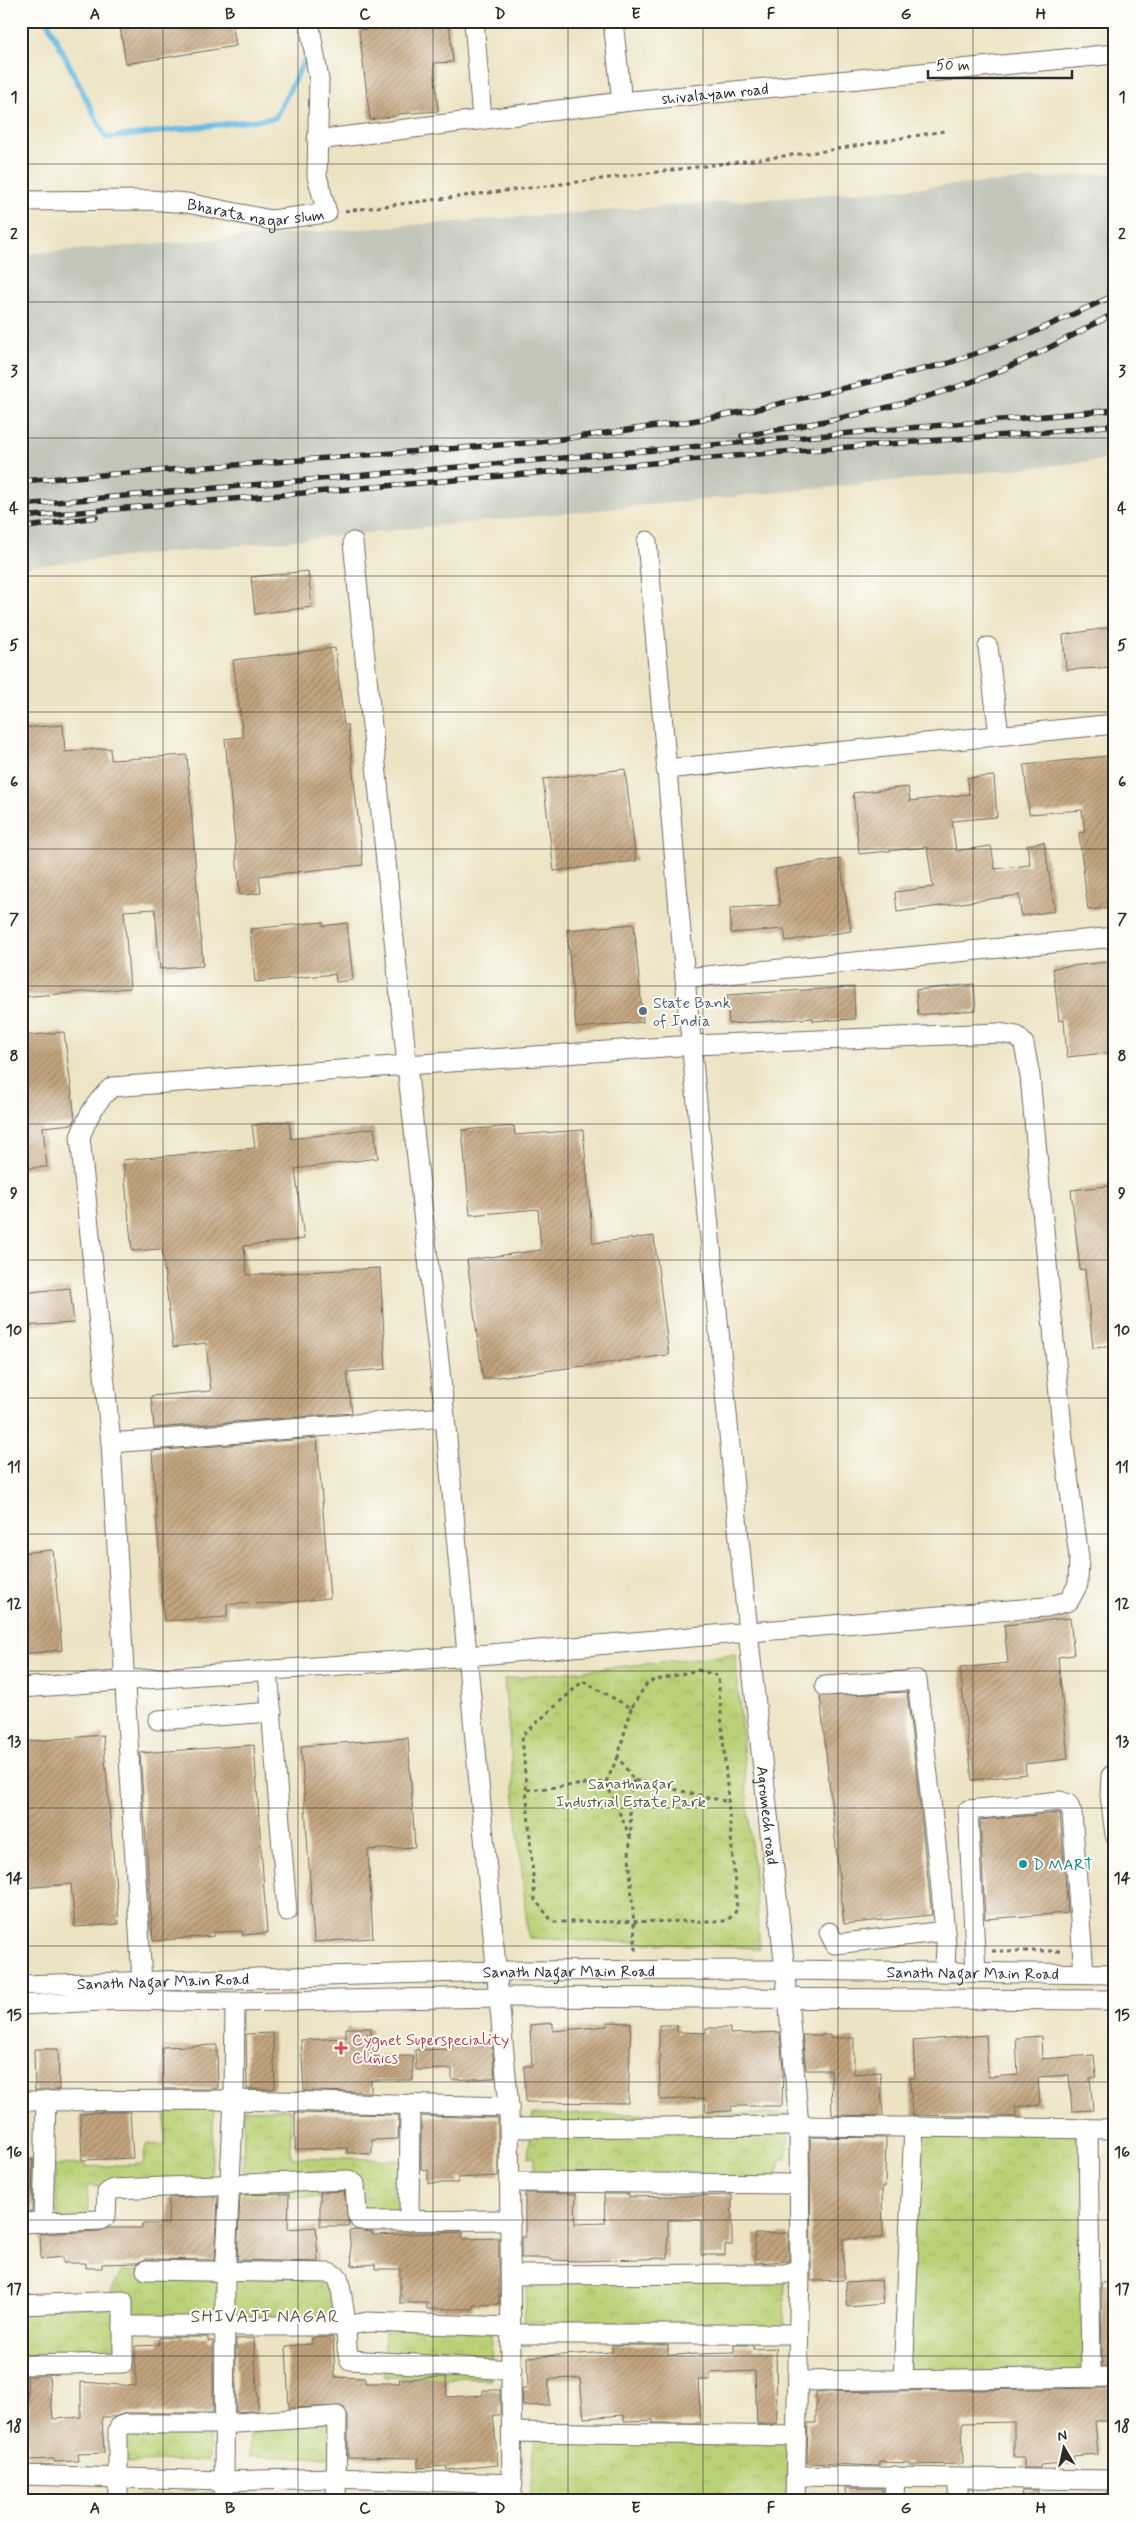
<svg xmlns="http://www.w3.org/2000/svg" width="1136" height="2521" viewBox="0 0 1136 2521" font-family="Mynerve,sans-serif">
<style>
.built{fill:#dcdebc}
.railway{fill:#c2c6b9}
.park{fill:url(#park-crowns);stroke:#727e50}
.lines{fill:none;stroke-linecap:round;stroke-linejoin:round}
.stream{stroke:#67bbe3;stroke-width:5.5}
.building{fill:url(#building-hatch)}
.minor-casing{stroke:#6f6b60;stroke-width:21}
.path{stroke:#6f6b60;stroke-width:3;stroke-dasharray:4 4;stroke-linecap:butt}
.minor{stroke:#fff;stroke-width:19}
.rail-casing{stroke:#2b2b2b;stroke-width:5.5}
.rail{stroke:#fdfcf7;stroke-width:4;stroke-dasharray:11;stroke-linecap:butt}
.grid{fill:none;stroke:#2b2b2b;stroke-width:1;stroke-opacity:0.55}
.service-dot{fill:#5c6f8a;stroke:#fdfcf7;stroke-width:2}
.culture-dot{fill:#0f9aa8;stroke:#fdfcf7;stroke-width:2}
.health-dot{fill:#e0444e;stroke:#fdfcf7;stroke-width:2}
.labels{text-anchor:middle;stroke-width:4;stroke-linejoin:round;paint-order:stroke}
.street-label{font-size:16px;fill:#2b2b2b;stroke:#fdfcf7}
.service-label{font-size:16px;fill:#4e5e75;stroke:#fdfcf7;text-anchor:start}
.park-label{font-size:16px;fill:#565d42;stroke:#fdfcf7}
.culture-label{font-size:16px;fill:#0d838f;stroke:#fdfcf7;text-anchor:start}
.health-label{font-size:16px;fill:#be3a42;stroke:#fdfcf7;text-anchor:start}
.neighbourhood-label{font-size:18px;letter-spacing:1px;fill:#605548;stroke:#fdfcf7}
.neatline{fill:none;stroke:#2b2b2b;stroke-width:2}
.grid-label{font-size:16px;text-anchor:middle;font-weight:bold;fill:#2b2b2b}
</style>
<defs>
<pattern id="park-crowns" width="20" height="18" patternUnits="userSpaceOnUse" patternTransform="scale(1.25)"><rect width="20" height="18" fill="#b9d176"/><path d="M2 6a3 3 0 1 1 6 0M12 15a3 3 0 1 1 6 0" fill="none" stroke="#9fb466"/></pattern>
<pattern id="building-hatch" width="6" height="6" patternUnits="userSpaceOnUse" patternTransform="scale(1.25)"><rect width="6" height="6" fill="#c2a47e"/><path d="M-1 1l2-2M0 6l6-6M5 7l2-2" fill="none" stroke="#9e8667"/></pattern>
</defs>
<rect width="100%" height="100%" fill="#fdfcf7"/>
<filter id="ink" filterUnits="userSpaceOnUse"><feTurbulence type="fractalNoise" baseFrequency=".02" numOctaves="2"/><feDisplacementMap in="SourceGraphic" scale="10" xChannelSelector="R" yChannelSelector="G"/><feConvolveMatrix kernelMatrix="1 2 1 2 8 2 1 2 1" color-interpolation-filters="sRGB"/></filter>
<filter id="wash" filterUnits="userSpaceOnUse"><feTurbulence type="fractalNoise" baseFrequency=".0096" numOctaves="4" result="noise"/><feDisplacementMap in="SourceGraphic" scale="20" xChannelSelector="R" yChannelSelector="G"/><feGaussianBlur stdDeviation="1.12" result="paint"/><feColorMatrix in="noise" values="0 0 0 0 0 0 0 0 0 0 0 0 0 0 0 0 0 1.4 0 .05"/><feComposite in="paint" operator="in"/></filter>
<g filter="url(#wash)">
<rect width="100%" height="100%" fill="#ece3c3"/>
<path class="built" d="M811,2488L839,2491V2500H811Z"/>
<path class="railway" d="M1115,173V459L21,567V254Z"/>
<g class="park">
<path d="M735,1654L760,1948L528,1938L504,1679Z"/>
<path d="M166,2105H214L211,2184L87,2186L89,2219L58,2227L54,2165L86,2164L85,2167L143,2164L146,2144L165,2145Z"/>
<path d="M290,2109L291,2158C330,2157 367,2158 406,2161L407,2218L362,2216L358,2197L243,2198L244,2110Z"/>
<path d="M533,2114H789L787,2159H780L777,2181H535L534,2157H528Z"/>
<path d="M919,2132L1082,2134L1087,2371L907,2374Z"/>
<path d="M122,2271L221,2274L222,2322L126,2323L108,2297Z"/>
<path d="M229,2277L330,2278L341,2323H228Z"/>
<path d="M528,2279H785L784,2337L543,2336V2322H524Z"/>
<path d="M121,2305L114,2361H21V2309Z"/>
<path d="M385,2328L492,2329L491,2379L385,2377Z"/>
<path d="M337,2420L336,2457H249L250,2424Z"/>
<path d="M209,2425V2461L121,2462L123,2429Z"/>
<path d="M534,2439H790L787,2500H530Z"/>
<path d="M212,2493V2500H125L126,2497Z"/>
</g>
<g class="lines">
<g class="stream">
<path d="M47,21L106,138L275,118L309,52"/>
<path d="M317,37L325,21"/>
</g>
</g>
<g id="blocks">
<g class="building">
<path d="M119,21H232L236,46L126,64Z"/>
<path d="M396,21H449L453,62L434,63L438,111L397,114V116L370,120L359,30L396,25Z"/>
<path d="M308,571L312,607L255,614L251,577Z"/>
<path d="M1112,627L1115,643V667L1066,670L1063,635Z"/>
<path d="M335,648L344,725H348L363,865L259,876L261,893L240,895L225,739L243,737L233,660Z"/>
<path d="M63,725L65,752L110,748L111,760L187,755L203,966L160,969L155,909L124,911L130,988L21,997V728Z"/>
<path d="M1108,756L1115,810V907L1088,910L1079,833L1085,832L1082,810L1029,814L1024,765Z"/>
<path d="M625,769L636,861L554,871L543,779Z"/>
<path d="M994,776L997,817L952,821L956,851L991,846L995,869L1030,865L1027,845L1044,842L1055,911L1021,916L1019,895L897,912L895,892L933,887L927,847L859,854L853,793L908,787L910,801L969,794L967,778Z"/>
<path d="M840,859L851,931L786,941L784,929L731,933L730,908L780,905L775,869Z"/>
<path d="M323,922V926L347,923L353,980L336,982L335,974L255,982L250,929Z"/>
<path d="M634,924L643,1022L576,1028L567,930Z"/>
<path d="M1115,961V1052L1067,1057L1064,1020L1059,1021L1053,968Z"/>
<path d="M974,984L976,1010L918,1015L916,990Z"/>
<path d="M854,987L855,1019L813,1021V1018L729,1024L727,995Z"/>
<path d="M64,1032L75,1119L73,1124L43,1127L47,1167L21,1169V1036Z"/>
<path d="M289,1121L291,1139L374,1128L378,1158L295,1169L304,1239L244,1246L247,1275L380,1268L386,1369L347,1372L352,1413L154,1428L151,1396L211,1391L206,1343L173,1347L162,1249L132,1251L123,1160L255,1148L252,1125Z"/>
<path d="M514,1126L515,1135L583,1130L593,1243L654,1236L669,1355L483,1379L467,1260L541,1250L538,1209L470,1215L462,1130Z"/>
<path d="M1115,1185V1346L1093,1348L1085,1269L1080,1270L1071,1190Z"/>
<path d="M70,1288L74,1323L21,1326V1293Z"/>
<path d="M317,1438L330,1598L283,1603L227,1604V1617L164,1621L152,1451Z"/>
<path d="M53,1550L62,1650L21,1654V1553Z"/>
<path d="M1070,1618L1074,1655L1058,1657L1068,1759L1025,1764L1026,1774L972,1780L960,1668L1008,1663L1004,1625Z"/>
<path d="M907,1692L932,1915L844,1924L820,1696Z"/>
<path d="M103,1735L119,1924L75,1927L71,1884L21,1888V1742Z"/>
<path d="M408,1738L415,1847L368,1850L373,1938L314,1942L301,1746Z"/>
<path d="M254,1745L267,1933L242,1935V1931L214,1932V1936L153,1941L140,1753Z"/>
<path d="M1060,1813L1068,1913L985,1919L980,1820Z"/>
<path d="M607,2022L631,2023L628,2103L526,2102L524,2066H532L530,2025L553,2023V2031L607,2026Z"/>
<path d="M659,2025H677V2032L706,2033V2028H730V2034L780,2032L783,2070L782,2106H731L732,2111L706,2112L705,2098L660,2100Z"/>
<path d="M346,2028H371V2057L413,2056V2080H371V2092L304,2091L301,2040L346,2038Z"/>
<path d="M273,2033L275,2089H247L246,2034Z"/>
<path d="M802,2035H830V2038H854V2074L880,2072L883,2116L832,2115L831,2070H806Z"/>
<path d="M986,2035L988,2077L1018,2075L1016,2038L1041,2036L1042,2059L1094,2055L1096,2077L1090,2078L1093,2110L1072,2111L1069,2075L1038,2077L1040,2105L1015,2107L1016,2117L912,2115L910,2078H915L913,2041Z"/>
<path d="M452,2044L492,2046L495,2078L452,2080V2069L416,2070L415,2050L452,2049Z"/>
<path d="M217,2045L218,2089H163L162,2047Z"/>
<path d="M34,2049H58L59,2090H35Z"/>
<path d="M107,2112H130L133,2158L82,2160L80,2114Z"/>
<path d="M295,2113L399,2115L398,2139L372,2140V2154L347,2153V2148L295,2149Z"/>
<path d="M421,2116L498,2118V2176L458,2178V2183H428V2170L421,2169Z"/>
<path d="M810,2137L886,2138L885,2187H882L883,2238L843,2239L844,2280L811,2281Z"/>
<path d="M21,2159H33L32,2211L21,2212Z"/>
<path d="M344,2191L349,2226H320V2192Z"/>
<path d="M525,2193L576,2194L575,2224L605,2223L604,2194H629V2197L732,2195V2245H725V2255H701V2220H668V2258L580,2261L551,2260L550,2258H521V2237H525Z"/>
<path d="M289,2194L288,2229L316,2227L318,2262L237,2260L240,2195Z"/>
<path d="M218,2196L215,2260L146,2259L137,2263L102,2264V2268H86V2263H63V2257L41,2259L40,2234L100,2231L108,2228H142L143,2224H168L169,2198Z"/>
<path d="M356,2230L372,2232L373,2235L463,2232V2239L499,2238V2304L473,2305V2309H427V2303H400V2269H375V2264L352,2266L349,2231Z"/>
<path d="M788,2233L789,2261L755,2263V2234Z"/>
<path d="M881,2280L883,2304L847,2307L846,2282Z"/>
<path d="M1115,2282V2366H1102L1101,2283Z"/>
<path d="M173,2337H208V2341H213V2413H126L114,2417H102L104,2453L78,2454L79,2461L54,2462V2459L28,2460L25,2418H29L27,2376H49L53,2419L81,2417V2382L136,2386L135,2346L159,2345V2338Z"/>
<path d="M333,2337L335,2377L365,2378V2383H400L399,2379L446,2377L447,2397L483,2395V2390H500V2415H493L498,2465L447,2470L446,2466L418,2468V2458L348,2457V2416L343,2406L289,2408L286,2346L312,2344V2338Z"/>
<path d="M254,2338L258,2410L236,2412V2339Z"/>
<path d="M612,2345H668V2355L734,2353V2345H753V2349L776,2348L777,2424H757L755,2371L710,2373V2380H698L701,2423H653V2420L624,2421V2415L584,2418L580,2378L549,2379V2405L523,2406L522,2389H528L527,2357L612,2352Z"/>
<path d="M1115,2388V2421H1095L1098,2454L1073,2456L1074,2462L1040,2465V2468H1024V2458H1014V2422L962,2423L963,2464L911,2465V2463L880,2462V2466L807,2463L808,2423H816V2392Z"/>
<path d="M845,2488H882L883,2500H846Z"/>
<path d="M1022,2490H1038L1037,2500H1021Z"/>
</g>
</g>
</g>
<g filter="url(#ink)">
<use href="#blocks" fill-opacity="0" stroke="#6f6b60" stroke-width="1"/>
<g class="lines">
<g class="minor-casing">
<g id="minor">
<path d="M474,21L482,119"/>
<path d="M613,21L622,102"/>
<path id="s1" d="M317,140L622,102L1115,54"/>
<path id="s2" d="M21,201L150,200L187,203L271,220L327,213L317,176L319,80L309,21"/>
<path id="s3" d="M647,541L685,978L748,1632L788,1997L799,2126L800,2270L795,2500"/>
<path d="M988,647L999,735"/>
<path d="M666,769L1115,724"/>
<path d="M685,978L1115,937"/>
<path d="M111,1443L445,1417"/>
<path d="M268,1670L287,1911"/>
<path d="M825,1686L917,1680L940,1879L946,1944L945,1972"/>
<path d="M21,1688L467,1656L1046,1607L1069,1601L1078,1584L1079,1557L1063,1439L1030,1076L1024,1044L1017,1036L999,1033L693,1045L407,1065L445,1417L509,2107L512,2500"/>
<path d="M158,1720L272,1712"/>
<path d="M1115,1773L1111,1776L1110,1795L1115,1835"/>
<path d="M829,1932L835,1944L945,1931"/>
<path d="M976,1972L968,1810L1060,1801L1068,1804L1072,1813L1084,1973"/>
<path d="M142,1982L111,1443L80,1137C88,1116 95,1102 112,1087L407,1065L353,542"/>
<path id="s4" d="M21,1985L497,1971L785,1970L1115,1974"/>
<path d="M21,2005L120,2000L235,2002L500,1997L1115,2000"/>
<path d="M21,2101L234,2100L509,2107"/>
<path d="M509,2128L799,2126L1115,2129"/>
<path d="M1088,2129L1091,2377"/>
<path d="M511,2182L798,2184"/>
<path d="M409,2221L410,2105"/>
<path d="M21,2223L100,2220L106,2216L107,2193L113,2189L349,2180L355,2184L357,2214L360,2220L366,2221L511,2220"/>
<path d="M43,2223L46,2100"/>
<path d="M146,2270L329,2273L338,2277C342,2292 344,2309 346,2325C347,2336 345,2349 350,2360L512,2370"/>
<path d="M511,2275L785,2274L800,2270"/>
<path d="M21,2305L123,2301V2363L21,2365"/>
<path d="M123,2326H346L367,2322L511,2327"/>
<path d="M511,2334H799"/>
<path d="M903,2379L914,2126"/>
<path d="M798,2381L1115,2377"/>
<path d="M512,2432L797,2436"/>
<path d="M21,2475L224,2481L334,2478L513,2484"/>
<path d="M796,2476L1115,2480"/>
<path d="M118,2500V2432L120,2426L126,2424H223L337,2416L336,2500"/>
<path d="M224,2500L225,2279L234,2100L235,2002"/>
<path d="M894,2500L895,2476"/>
<path d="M958,2500V2478"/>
<path d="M1114,2500L1115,2499"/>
</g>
</g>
<g class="path">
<path d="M345,211L824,151L944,131"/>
<path d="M698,1670L718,1676L737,1910L727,1921L553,1922L535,1900L522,1736L583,1681L631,1708L648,1682Z"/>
<path d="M631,1708L618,1757L634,1780L729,1802"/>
<path d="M634,1780L628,1798L631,1826L629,1855L636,1954"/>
<path d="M606,1782L618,1757"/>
<path d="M527,1790L606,1782L630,1837"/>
<path d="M992,1951H1063"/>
</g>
<use href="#minor" class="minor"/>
<g class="rail-casing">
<g id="rail">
<path d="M742,436C819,423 897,409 971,382C1021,364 1068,338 1115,313"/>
<path d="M21,481L540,442L686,422L753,410L949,363L1030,334L1115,295"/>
<path d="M21,505L1115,410"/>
<path d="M21,517L783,452L1046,432L1115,425"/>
<path d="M21,528L96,517"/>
</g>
</g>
<use href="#rail" class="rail"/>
</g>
</g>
<path class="grid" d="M163,21V2500M298,21V2500M433,21V2500M568,21V2500M703,21V2500M838,21V2500M973,21V2500M21,164H1115M21,302H1115M21,438H1115M21,576H1115M21,712H1115M21,849H1115M21,986H1115M21,1124H1115M21,1260H1115M21,1398H1115M21,1534H1115M21,1671H1115M21,1808H1115M21,1946H1115M21,2082H1115M21,2220H1115M21,2356H1115"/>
<circle class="service-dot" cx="643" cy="1011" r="5"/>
<circle class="culture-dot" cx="1023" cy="1864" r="5"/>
<path class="health-dot" d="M338.5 2040.5h5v5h5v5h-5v5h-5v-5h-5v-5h5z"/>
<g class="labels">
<g class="street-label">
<text dy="6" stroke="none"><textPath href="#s1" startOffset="401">shivalayam road</textPath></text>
<text dy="6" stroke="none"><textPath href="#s2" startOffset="236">Bharata nagar slum</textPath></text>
<text dy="6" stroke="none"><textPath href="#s3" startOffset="1280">Agromech road</textPath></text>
<text dy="6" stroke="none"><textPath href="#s4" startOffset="548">Sanath Nagar Main Road</textPath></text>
<text dy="6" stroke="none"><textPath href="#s4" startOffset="952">Sanath Nagar Main Road</textPath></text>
<text dy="6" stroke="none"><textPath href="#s4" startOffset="142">Sanath Nagar Main Road</textPath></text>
</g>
<g class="service-label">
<text x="653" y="1008">State Bank<tspan x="653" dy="18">of India</tspan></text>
</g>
<g class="park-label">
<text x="631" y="1789">Sanathnagar<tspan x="631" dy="18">Industrial Estate Park</tspan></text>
</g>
<g class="culture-label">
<text x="1033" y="1870">D MART</text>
</g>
<g class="health-label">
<text x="352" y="2045">Cygnet Superspeciality<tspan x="352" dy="18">Clinics</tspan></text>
</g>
<g class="neighbourhood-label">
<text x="265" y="2322">SHIVAJI NAGAR</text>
</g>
</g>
<rect width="1136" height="2521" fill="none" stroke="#fdfcf7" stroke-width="55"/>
<g transform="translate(1064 2448) rotate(351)" stroke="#fdfcf7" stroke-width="4" paint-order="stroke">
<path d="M0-4L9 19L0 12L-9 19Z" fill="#2b2b2b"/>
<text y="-8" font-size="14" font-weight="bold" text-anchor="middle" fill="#2b2b2b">N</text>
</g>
<path d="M928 70v8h144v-8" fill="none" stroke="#2b2b2b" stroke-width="2.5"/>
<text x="936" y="70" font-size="15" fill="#2b2b2b" stroke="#fdfcf7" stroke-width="4" paint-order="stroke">50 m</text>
<rect x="28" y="28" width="1080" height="2466" class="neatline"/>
<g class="grid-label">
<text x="95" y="19">A</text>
<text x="230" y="19">B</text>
<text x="365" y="19">C</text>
<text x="500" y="19">D</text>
<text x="636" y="19">E</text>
<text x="771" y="19">F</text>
<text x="906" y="19">G</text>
<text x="1041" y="19">H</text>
<text x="14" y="102">1</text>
<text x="1122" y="102">1</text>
<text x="14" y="239">2</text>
<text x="1122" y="239">2</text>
<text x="14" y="376">3</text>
<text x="1122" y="376">3</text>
<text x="14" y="513">4</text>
<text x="1122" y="513">4</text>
<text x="14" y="650">5</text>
<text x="1122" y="650">5</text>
<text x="14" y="787">6</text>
<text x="1122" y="787">6</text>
<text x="14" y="924">7</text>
<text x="1122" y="924">7</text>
<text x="14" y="1061">8</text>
<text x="1122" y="1061">8</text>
<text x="14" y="1198">9</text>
<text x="1122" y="1198">9</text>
<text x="14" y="1335">10</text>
<text x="1122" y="1335">10</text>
<text x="14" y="1472">11</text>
<text x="1122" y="1472">11</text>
<text x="14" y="1609">12</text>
<text x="1122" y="1609">12</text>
<text x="14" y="1746">13</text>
<text x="1122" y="1746">13</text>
<text x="14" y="1883">14</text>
<text x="1122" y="1883">14</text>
<text x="14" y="2020">15</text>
<text x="1122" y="2020">15</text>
<text x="14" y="2157">16</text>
<text x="1122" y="2157">16</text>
<text x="14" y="2294">17</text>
<text x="1122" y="2294">17</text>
<text x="14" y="2431">18</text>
<text x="1122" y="2431">18</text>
<text x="95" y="2513">A</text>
<text x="230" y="2513">B</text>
<text x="365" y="2513">C</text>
<text x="500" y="2513">D</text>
<text x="636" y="2513">E</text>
<text x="771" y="2513">F</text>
<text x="906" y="2513">G</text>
<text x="1041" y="2513">H</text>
</g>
</svg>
